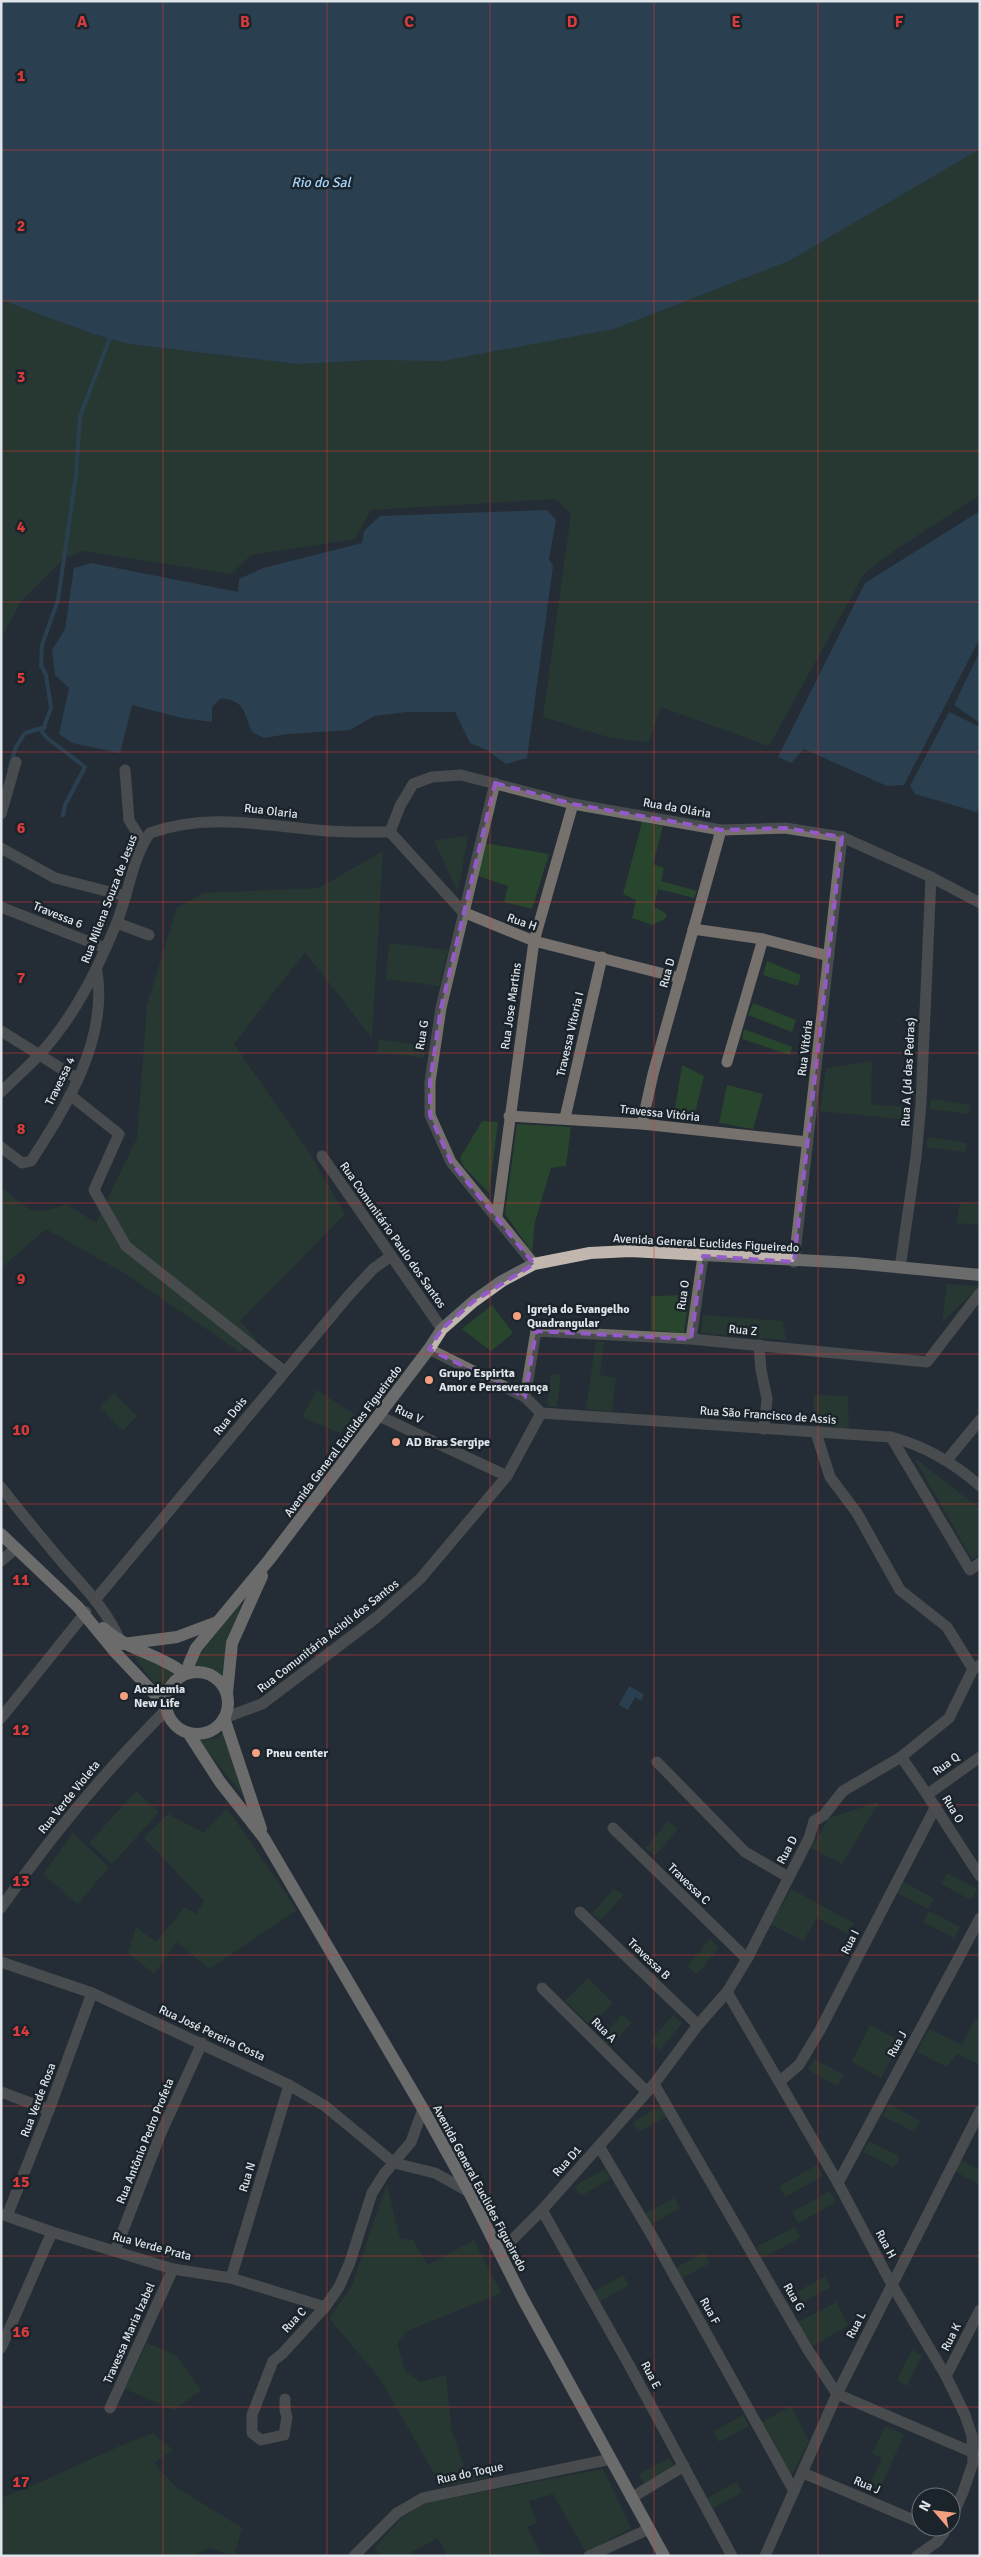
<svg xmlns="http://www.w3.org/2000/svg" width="981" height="2557" viewBox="0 0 981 2557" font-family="Signika,sans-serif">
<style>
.green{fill:#28452d}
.water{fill:#31556f}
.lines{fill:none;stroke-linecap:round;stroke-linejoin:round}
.stream{stroke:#31556f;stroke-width:4}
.minor{stroke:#77716e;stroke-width:11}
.major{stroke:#c2b7af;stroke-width:12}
.marked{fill:none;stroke:#945aca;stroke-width:4;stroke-dasharray:10 6;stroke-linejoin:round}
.grid{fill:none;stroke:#d73b3b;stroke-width:1;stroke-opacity:0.55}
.poi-dot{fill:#f2a080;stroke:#1b232b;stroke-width:2}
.labels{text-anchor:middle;stroke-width:5;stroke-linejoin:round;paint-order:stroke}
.street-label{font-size:12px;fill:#dfe5ea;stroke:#1b232b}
.poi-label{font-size:12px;font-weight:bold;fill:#dfe5ea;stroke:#1b232b;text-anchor:start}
.water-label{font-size:14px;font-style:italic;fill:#a4d5f9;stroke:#1b232b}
.grid-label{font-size:16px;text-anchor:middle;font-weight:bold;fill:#d73b3b;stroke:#1b232b;stroke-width:5;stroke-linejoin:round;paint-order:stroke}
</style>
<rect width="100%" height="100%" fill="#242d35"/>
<g class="green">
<path d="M980,149V495L895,550L864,574L769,746L661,707L649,742L611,738L543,717L571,514L555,499L371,510L355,539L251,555L231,574L84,551L63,559L21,601L1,639V300L93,334L129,344L297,364L372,360L573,335L614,329L789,261Z"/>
<path d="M642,822L663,826L653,864L664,868L661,881L697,891L694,898L658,889L654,907L667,914L666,918L653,925L632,918L636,900L623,894Z"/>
<path d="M468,835L458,892L434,841Z"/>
<path d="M485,843L549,854L532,909L504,902L508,886L478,876Z"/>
<path d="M383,851L372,1038L305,952L234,1044L307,1149L345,1214L240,1321L257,1340L240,1352L126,1274L46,1229L1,1268V1191L4,1189C29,1210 32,1218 66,1204L96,1223L137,1138L147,1005L177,908L203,893L319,888Z"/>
<path d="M389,943L448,950L439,986L386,979Z"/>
<path d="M767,961L801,975L798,986L763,975Z"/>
<path d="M753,1003L796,1020L792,1032L748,1015Z"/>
<path d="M744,1029L792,1047L790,1055L742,1039Z"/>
<path d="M379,1039L425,1047L424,1058L377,1052Z"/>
<path d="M872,1061L871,1104L912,1108L911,1120L820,1111L826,1068Z"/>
<path d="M682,1065L704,1076L693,1121H673Z"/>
<path d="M727,1085L763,1094L753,1129L719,1123Z"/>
<path d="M931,1099L971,1105L968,1114L929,1109Z"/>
<path d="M482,1121L498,1122L489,1193L464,1167L460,1158Z"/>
<path d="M517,1124L571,1127L566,1166L551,1168L535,1222L532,1252L505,1214Z"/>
<path d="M928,1137L967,1143L965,1152L926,1147Z"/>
<path d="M960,1202L980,1205V1225L956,1223Z"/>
<path d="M947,1284L979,1286L942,1323Z"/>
<path d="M689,1295L684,1333L651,1330V1296Z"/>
<path d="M492,1305L513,1333L491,1351L462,1329Z"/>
<path d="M703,1315L783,1321L786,1340L701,1333Z"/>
<path d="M596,1341L604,1342L600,1375L616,1378L612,1412L586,1409Z"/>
<path d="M551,1374L561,1375L557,1407L547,1406Z"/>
<path d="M317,1390L355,1415L340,1433L302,1417Z"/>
<path d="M114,1393L137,1416L123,1431L100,1407Z"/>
<path d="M814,1395L848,1396L849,1429L813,1425Z"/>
<path d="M914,1458L980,1508V1554L972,1559Z"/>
<path d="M244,1593L227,1655L225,1681L209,1670L191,1667L201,1646Z"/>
<path d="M128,1648L181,1662L169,1679L162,1694Z"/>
<path d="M227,1728L250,1804L199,1740L218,1738Z"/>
<path d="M136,1791L159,1812L112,1864L89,1843Z"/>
<path d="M879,1802L842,1864L811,1848L829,1818Z"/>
<path d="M227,1808L297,1910L209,1969L177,1942L154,1974L128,1953L136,1927L156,1942L185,1907L196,1914L204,1901L144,1838L168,1814L204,1833Z"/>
<path d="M668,1821L678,1829L655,1856L646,1848Z"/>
<path d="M73,1833L109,1867L78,1904L43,1874Z"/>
<path d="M947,1873L977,1889L971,1900L941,1884Z"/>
<path d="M903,1882L934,1898L928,1909L897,1893Z"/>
<path d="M613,1889L624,1894L601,1920L592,1914Z"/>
<path d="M791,1889L854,1923L848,1934L817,1918L803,1941L770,1924Z"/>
<path d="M929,1911L960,1927L954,1938L923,1922Z"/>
<path d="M710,1939L719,1948L697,1974L687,1966Z"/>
<path d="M588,1978L613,2003L591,2026L565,2001Z"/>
<path d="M622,2014L631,2023L609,2049L599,2041Z"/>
<path d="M673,2015L682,2023L660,2050L650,2042Z"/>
<path d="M975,2019L980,2022V2065L957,2054L947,2067L917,2052L929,2029L962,2045Z"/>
<path d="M870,2025L901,2041L881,2078L852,2062Z"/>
<path d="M814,2059L844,2075L838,2086L808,2070Z"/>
<path d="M889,2104L920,2121L914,2132L883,2116Z"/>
<path d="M662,2105L668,2116L638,2132L633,2122Z"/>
<path d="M869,2141L900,2157L894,2168L863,2152Z"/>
<path d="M960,2160L980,2170V2185L954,2171Z"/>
<path d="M817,2165L823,2176L785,2197L779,2186Z"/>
<path d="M605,2169L610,2179L581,2196L575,2186Z"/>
<path d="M387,2184L400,2239L413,2240L428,2265L474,2240L501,2293L409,2330L397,2342L405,2371L420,2382L446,2375L451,2428L464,2467L493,2476L442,2487L380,2379L329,2318L351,2288Z"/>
<path d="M830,2191L836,2202L798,2223L792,2212Z"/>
<path d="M674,2198L680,2208L650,2225L644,2214Z"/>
<path d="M795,2227L800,2238L762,2258L756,2247Z"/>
<path d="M704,2252L710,2263L680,2279L674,2269Z"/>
<path d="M623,2275L629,2285L599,2302L593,2292Z"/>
<path d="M825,2277L831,2287L792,2308L787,2297Z"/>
<path d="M837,2302L848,2326L813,2346L798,2322Z"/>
<path d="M147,2343L176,2355L201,2390L174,2410L125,2389Z"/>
<path d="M912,2350L922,2355L907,2386L897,2380Z"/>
<path d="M791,2406L809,2441L790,2478L761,2423Z"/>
<path d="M743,2415L749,2426L719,2442L713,2432Z"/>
<path d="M885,2426L904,2434L878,2494L867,2489L882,2458L872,2454Z"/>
<path d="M153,2433L173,2450L154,2463L176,2487L242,2528L234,2556L208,2548L194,2556H1V2498C53,2479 101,2452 153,2433Z"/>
<path d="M669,2458L675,2468L645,2485L639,2474Z"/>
<path d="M603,2469L631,2528L586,2552L553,2494L529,2501L537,2523L527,2527L542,2556H447L438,2538L411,2552L410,2556H380L375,2547L402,2518L425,2503Z"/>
<path d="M737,2482L742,2492L713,2509L707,2498Z"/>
</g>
<g class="water">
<path d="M1,1H980V149L789,261L614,329L442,361L372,360L297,364L129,344L93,334L1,300Z"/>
<path d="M547,510L556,520L549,559L553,566L527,758L506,764L487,750L470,743L455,712H407L374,716L350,730L288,734L264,738L252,732C243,711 245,701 221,698L212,707V722L182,718L132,705L120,753L72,743L59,734L69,688L55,675L52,650L65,629L74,568L91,563L238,592L239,579L263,568L362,543L364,531L380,516Z"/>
<path d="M980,511V638L904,785L887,786L804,749L791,763L778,757L865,583Z"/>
<path d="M980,651V723L954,705Z"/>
<path d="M949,712L980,727V805L977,812L915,794L910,786Z"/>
<path d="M629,1686L644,1694L641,1701L635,1697L628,1710L619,1705Z"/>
</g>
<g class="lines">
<g class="stream">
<path d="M9,769L16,747L25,733L45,727"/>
<path d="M63,815L65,805L85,767L47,738L42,732L51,708L46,675L41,665L42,645L58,600L76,475L80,416L110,338"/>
</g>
<g class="minor">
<path d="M125,770L129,820L143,843"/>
<path d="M495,783L441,1008L430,1082V1115L451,1162L534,1264"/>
<path d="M1,814L16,762"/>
<path d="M390,832L400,806L413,784L432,777L461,775L573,804L721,830L785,828L842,837L931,877L980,903"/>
<path d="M390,832L463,912L534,941L680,978"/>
<path d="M1,848L55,878L126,896"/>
<path d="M1,907L105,948"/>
<path d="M117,923L149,935"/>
<path d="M693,929L763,939L829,956"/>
<path d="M1,1031L78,1079"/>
<path d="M727,1062L763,939"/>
<path d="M1,1092C14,1079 28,1067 40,1054C75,1016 97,970 117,922C128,895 133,856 150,833C206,813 261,825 317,830C342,833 366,832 390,832"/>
<path d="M70,1095L119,1134L94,1190L126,1246L284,1371"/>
<path d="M509,1116L642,1124L808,1142"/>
<path d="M565,1118L602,957"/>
<path d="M642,1124L653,1074L721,830"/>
<path d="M1,1147L22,1163L31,1161C67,1105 108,1040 97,971"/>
<path d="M322,1156L442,1329"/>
<path d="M497,1216L534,941L573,804"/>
<path d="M794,1262L842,837"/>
<path d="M900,1268L916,1157L921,1103L931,877"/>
<path d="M691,1339L703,1256"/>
<path d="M759,1345L761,1370L767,1399L764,1429"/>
<path d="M429,1349L525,1397L541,1413"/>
<path d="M525,1397L536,1331L691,1339L927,1362L980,1293"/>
<path d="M541,1413L891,1437C925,1446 954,1463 980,1486"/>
<path d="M379,1416L507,1476"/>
<path d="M816,1433L830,1477L857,1513L900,1590L947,1627L973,1669"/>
<path d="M891,1437L970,1570L980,1563"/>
<path d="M947,1460L980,1420"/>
<path d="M1,1487C21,1513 41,1537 62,1562C84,1587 108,1611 121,1643"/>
<path d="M1,1561L16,1548"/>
<path d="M95,1600L349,1295L373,1269L391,1256"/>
<path d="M1,1718L86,1612"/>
<path d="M224,1718L262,1704L377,1617L420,1579L507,1476L541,1413"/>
<path d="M901,1757C929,1795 953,1836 980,1876"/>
<path d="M657,1762L745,1852L788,1877"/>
<path d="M928,1794L980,1757"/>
<path d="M613,1828L747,1959"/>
<path d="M1,1908C50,1837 105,1771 166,1710"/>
<path d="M580,1912L698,2025"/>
<path d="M1,1962L92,1993L289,2085L325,2106L394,2163L435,2173L469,2192"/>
<path d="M542,1988L647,2092"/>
<path d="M727,1992L838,2183L892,2285L946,2376L965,2415L972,2436L973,2463L963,2492L951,2519"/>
<path d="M780,2081L799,2065L820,2030L935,1808"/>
<path d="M654,2084L808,2350L837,2394L974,2453"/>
<path d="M1,2092L49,2110"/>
<path d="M599,2146L655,2241L794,2491"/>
<path d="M838,2183L980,1918"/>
<path d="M542,2210L628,2363L732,2556"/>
<path d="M1,2214L52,2232L173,2269L231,2278L325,2307"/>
<path d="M7,2216L49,2110L92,1993"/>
<path d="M115,2251L161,2133L202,2043"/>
<path d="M499,2253L542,2210L654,2084L698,2025L727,1992L747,1959L809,1838L814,1821L824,1815L843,1791L901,1757L949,1718L973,1669L980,1665"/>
<path d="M231,2278L289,2085"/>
<path d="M1,2348L52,2232"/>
<path d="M946,2376L980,2310"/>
<path d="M285,2399V2410L287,2417L284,2435L261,2440L252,2433V2415L273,2361L282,2354L325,2307L339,2287L350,2262L372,2193L384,2174L411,2142L423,2109"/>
<path d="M110,2408L173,2269"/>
<path d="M803,2473L921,2523"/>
<path d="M631,2498L684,2466"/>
<path d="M930,2527L944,2533"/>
<path d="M354,2556L397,2513L423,2498L611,2459"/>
<path d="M589,2556L649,2529"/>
<path d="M765,2556L837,2394L980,2111"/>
<path d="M917,2556L938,2541L947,2527"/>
</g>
<g class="major">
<path d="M1,1534L78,1607L115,1652L165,1705"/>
<path d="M103,1628C130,1652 158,1653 185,1674"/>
<path d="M123,1644L177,1637L217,1622"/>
<circle cx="197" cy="1703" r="31"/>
<path d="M189,1672V1664L196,1648L269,1560L429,1349L442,1329L474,1301L502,1281L534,1264L590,1253L630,1251L854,1263L980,1275"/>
<path d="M227,1693L232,1643L262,1576"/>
<path d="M224,1718L261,1829"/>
<path d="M189,1734L220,1782L264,1838L423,2109L469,2192L523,2299L664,2556"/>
</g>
</g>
<path d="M0 0H981V2557H0ZM495,783L573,804L721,830L785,828L842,837L794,1262L703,1256L691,1339L536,1331L525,1397L429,1349L442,1329L474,1301L534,1264L451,1162L430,1115V1082L441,1008Z" fill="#242d35" fill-opacity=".55" fill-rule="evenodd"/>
<path class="marked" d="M495,783L573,804L721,830L785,828L842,837L794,1262L703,1256L691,1339L536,1331L525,1397L429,1349L442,1329L474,1301L534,1264L451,1162L430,1115V1082L441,1008Z"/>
<path class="grid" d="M163,1V2556M327,1V2556M490,1V2556M654,1V2556M818,1V2556M1,150H980M1,301H980M1,451H980M1,602H980M1,752H980M1,902H980M1,1053H980M1,1203H980M1,1354H980M1,1504H980M1,1655H980M1,1805H980M1,1955H980M1,2106H980M1,2256H980M1,2407H980"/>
<g class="poi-dot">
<circle cx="517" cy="1316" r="5"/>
<circle cx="429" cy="1380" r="5"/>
<circle cx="396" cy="1442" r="5"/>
<circle cx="124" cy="1696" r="5"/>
<circle cx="256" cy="1753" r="5"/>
</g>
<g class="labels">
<g class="street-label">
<text transform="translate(677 808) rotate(10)" y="4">Rua da Olária</text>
<text transform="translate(271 811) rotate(7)" y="4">Rua Olaria</text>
<text transform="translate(109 899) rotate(-69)" y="4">Rua Milena Souza de Jesus</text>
<text transform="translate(58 915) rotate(22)" y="4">Travessa 6</text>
<text transform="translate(522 922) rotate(19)" y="4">Rua H</text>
<text transform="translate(667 973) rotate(-75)" y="4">Rua D</text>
<text transform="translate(511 1006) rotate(-82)" y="4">Rua Jose Martins</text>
<text transform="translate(570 1034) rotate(-77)" y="4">Travessa Vitoria I</text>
<text transform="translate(422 1035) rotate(-81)" y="4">Rua G</text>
<text transform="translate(805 1048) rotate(-83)" y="4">Rua Vitória</text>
<text transform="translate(908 1072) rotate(-87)" y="4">Rua A (Jd das Pedras)</text>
<text transform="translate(60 1081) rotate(-64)" y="4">Travessa 4</text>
<text transform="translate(660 1113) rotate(6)" y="4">Travessa Vitória</text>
<text transform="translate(393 1235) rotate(55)" y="4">Rua Comunitário Paulo dos Santos</text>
<text transform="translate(706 1243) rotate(3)" y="4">Avenida General Euclides Figueiredo</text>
<text transform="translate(683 1295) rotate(-82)" y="4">Rua O</text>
<text transform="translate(743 1330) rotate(5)" y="4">Rua Z</text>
<text transform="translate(409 1414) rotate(25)" y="4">Rua V</text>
<text transform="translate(768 1415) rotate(4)" y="4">Rua São Francisco de Assis</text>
<text transform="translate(230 1416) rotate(-51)" y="4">Rua Dois</text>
<text transform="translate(343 1441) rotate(-53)" y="4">Avenida General Euclides Figueiredo</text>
<text transform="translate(328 1636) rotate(-38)" y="4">Rua Comunitária Acioli dos Santos</text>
<text transform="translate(946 1764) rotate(-36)" y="4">Rua Q</text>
<text transform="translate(69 1797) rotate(-51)" y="4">Rua Verde Violeta</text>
<text transform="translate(953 1809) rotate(59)" y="4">Rua O</text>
<text transform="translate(787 1850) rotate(-62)" y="4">Rua D</text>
<text transform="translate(689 1884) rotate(44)" y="4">Travessa C</text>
<text transform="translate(850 1942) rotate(-63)" y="4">Rua I</text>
<text transform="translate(649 1959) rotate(44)" y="4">Travessa B</text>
<text transform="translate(604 2030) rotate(45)" y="4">Rua A</text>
<text transform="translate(212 2033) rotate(25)" y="4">Rua José Pereira Costa</text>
<text transform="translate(897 2044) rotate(-62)" y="4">Rua J</text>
<text transform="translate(38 2100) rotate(-69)" y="4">Rua Verde Rosa</text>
<text transform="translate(145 2141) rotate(-68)" y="4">Rua Antônio Pedro Profeta</text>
<text transform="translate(567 2161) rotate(-48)" y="4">Rua D1</text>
<text transform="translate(247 2177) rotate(-73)" y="4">Rua N</text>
<text transform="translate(480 2188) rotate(62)" y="4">Avenida General Euclides Figueiredo</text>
<text transform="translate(886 2244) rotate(62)" y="4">Rua H</text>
<text transform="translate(152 2246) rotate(15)" y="4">Rua Verde Prata</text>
<text transform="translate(794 2297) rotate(60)" y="4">Rua G</text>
<text transform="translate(710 2311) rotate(61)" y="4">Rua F</text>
<text transform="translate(294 2320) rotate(-47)" y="4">Rua C</text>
<text transform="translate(856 2325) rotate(-63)" y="4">Rua L</text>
<text transform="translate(129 2333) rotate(-66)" y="4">Travessa Maria Izabel</text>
<text transform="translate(951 2337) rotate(-63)" y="4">Rua K</text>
<text transform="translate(651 2375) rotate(62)" y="4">Rua E</text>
<text transform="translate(470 2473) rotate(-12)" y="4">Rua do Toque</text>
<text transform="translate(867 2485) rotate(23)" y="4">Rua J</text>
</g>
<g class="poi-label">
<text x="527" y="1313">Igreja do Evangelho<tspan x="527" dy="14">Quadrangular</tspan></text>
<text x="439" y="1377">Grupo Espirita<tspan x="439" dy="14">Amor e Perseverança</tspan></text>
<text x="406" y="1446">AD Bras Sergipe</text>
<text x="134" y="1693">Academia<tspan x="134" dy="14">New Life</tspan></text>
<text x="266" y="1757">Pneu center</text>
</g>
<g class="water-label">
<text x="321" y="187">Rio do Sal</text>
</g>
</g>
<g class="grid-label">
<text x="82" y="27">A</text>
<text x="245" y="27">B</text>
<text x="409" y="27">C</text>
<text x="572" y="27">D</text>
<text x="736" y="27">E</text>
<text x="899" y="27">F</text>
<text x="21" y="81">1</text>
<text x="21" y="231">2</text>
<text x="21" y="382">3</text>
<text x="21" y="532">4</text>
<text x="21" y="683">5</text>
<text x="21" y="833">6</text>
<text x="21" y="983">7</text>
<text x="21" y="1134">8</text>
<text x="21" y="1284">9</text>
<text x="21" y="1435">10</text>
<text x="21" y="1585">11</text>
<text x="21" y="1735">12</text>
<text x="21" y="1886">13</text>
<text x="21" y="2036">14</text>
<text x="21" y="2187">15</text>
<text x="21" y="2337">16</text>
<text x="21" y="2487">17</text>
</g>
<rect width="981" height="2557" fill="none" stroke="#dfe5ea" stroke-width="5"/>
<g transform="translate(936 2512) rotate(298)"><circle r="24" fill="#1b232b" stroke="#697177"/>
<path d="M0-4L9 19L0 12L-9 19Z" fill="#f2a080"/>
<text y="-8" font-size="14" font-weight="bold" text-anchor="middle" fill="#dfe5ea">N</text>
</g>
</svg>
